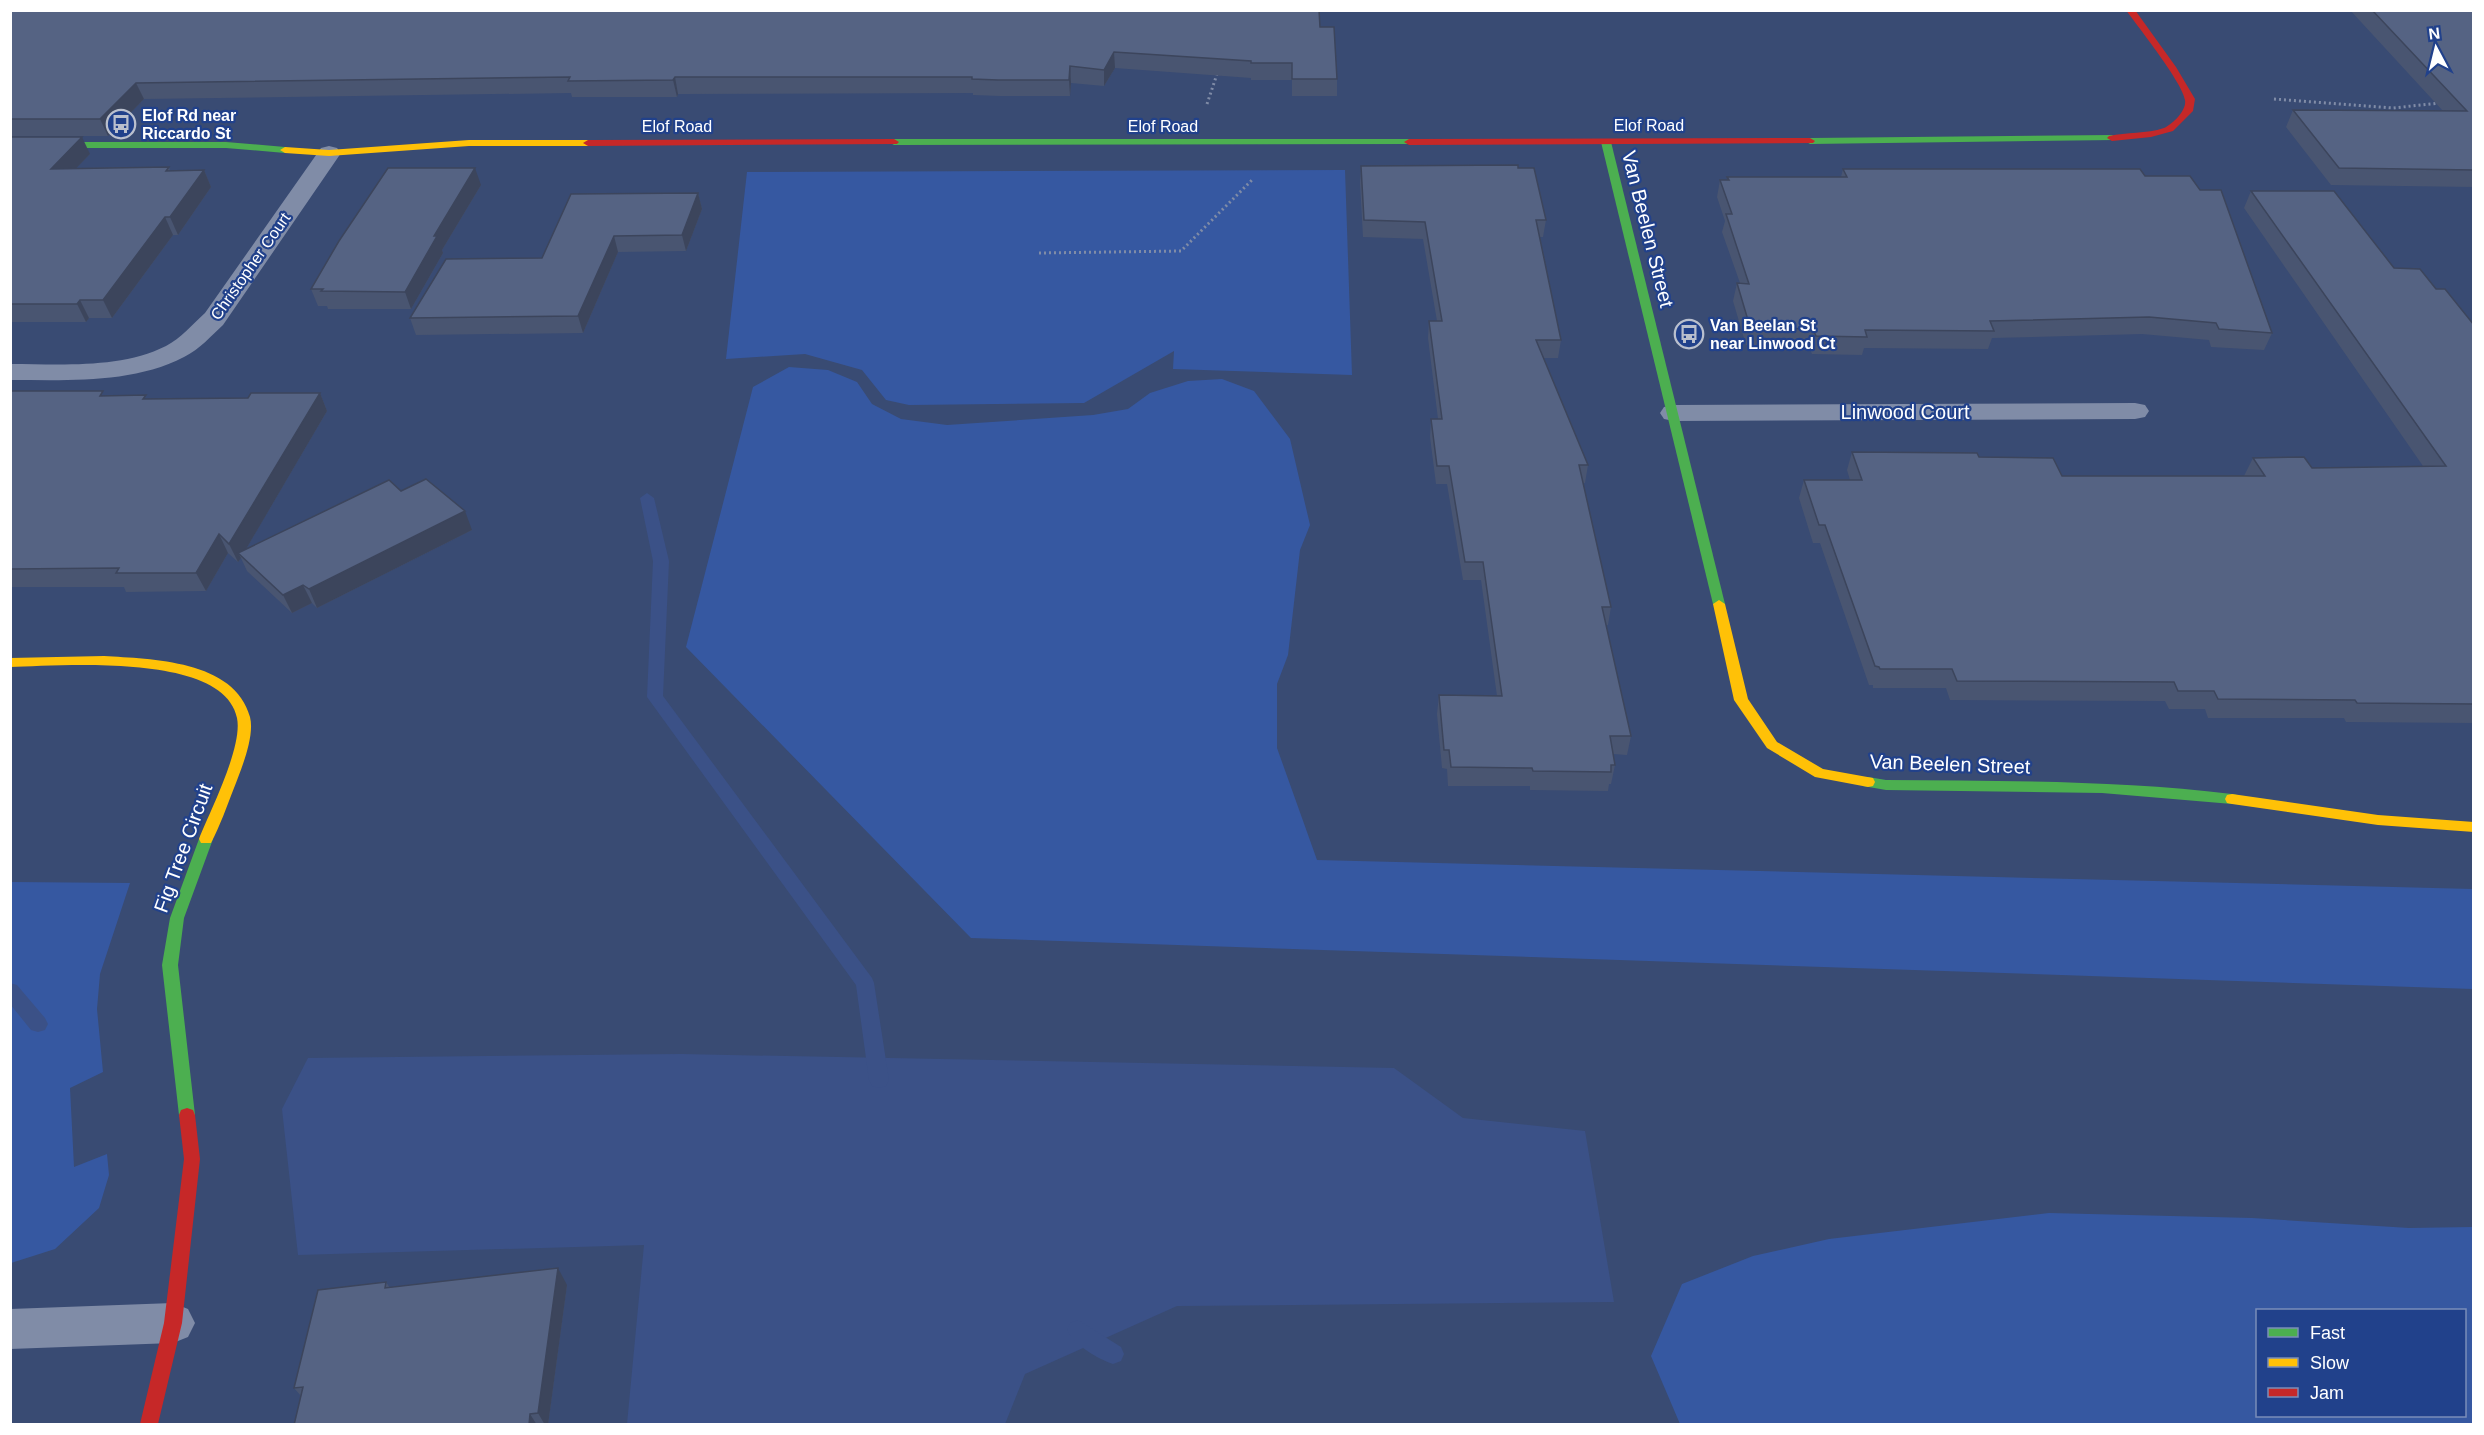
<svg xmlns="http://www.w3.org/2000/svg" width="2484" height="1435" viewBox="0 0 2484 1435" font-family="Helvetica,sans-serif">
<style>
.green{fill:#3658a1;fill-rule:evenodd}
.water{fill:#3b5187}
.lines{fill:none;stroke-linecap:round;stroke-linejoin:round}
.stream{fill:#3b5187;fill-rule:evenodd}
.path{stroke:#808ca7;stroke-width:3;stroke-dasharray:2 3;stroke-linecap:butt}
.street{fill:#808ca7;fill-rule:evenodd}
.fast{fill:#4caf50;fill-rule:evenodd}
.slow{fill:#ffc107;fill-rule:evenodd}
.jam{fill:#c62828;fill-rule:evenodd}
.wall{fill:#495571}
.shaded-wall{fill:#3c455c}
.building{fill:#556383;stroke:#3c455c;stroke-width:1.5}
.labels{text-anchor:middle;stroke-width:4.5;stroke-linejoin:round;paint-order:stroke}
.far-poi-label{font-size:16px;font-weight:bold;fill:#fff;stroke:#21418b;text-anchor:start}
.far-street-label{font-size:16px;fill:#fff;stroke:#21418b}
.street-label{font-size:20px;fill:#fff;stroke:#21418b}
</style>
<rect width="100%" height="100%" fill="#394b73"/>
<g class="green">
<path d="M1345,170L1352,375L1173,369L1174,351L1084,403L909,405L886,400L862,370L805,354L726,359L747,172Z"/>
<path d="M789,367L828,370L857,382L872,404L901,419L947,425L1093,415L1128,409L1150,393L1188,381L1222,379L1254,391L1290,439L1310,525L1300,550L1288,655L1277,684V748L1317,860L2473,889V989L971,938L686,647L753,387Z"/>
<path d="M11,882L130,883L100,974L97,1009L103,1072L70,1088L74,1167L107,1154L109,1175L99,1208L55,1249L11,1263Z"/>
<path d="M2049,1213L2252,1218L2409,1228L2473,1227V1424H1680L1651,1356L1682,1284L1753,1256L1829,1239ZM2464,1310V1416H2258V1310Z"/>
</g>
<path class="water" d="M681,1054L1394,1068L1463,1118L1585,1131L1614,1302L1177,1306L1025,1374L1005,1424H627L644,1245L298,1255L282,1109L308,1058Z"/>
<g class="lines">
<g class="stream">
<path d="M647,493L654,498L669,561L663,696L872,978L874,983L889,1080L886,1086L879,1088L872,1086L869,1080L856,985L647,697L653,561L640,498Z"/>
<path d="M10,983L17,985L45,1018L48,1024L45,1030L38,1032L31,1030L10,1004Z"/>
<path d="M1078,1320L1121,1347L1124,1354L1121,1361L1113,1364C1098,1359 1074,1345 1067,1330L1070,1323Z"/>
</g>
<g class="path">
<path d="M2274,99L2393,108L2440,103"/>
<path d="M1207,104L1218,71"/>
<path d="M1039,253L1181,251L1253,179"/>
</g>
<g class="street">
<path d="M329,146L337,148L341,153L223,325C211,336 200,349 184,357C132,384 67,380 10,380V364C61,364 120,369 166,346C181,338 192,325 205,313L321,148Z"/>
<path d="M2135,403L2145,405L2149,411L2145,417L2135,419L1674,421L1664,419L1660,413L1664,407L1674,405Z"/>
<path d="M173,1303L188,1309L195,1323L188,1337L173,1343L10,1349V1309Z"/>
</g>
<g class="fast">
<path d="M2112,135L2117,138L2115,140L1810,144L1805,141L1810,138Z"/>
<path d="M1409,139L1414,142L1412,144L894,145L889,142L894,139Z"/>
<path d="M1606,139L1611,142L1725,604L1719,608L1713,604L1601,142Z"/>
<path d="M10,142H226L285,147L290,150L285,153L226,148H10Z"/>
<path d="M1868,777L1886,780C2002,781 2117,780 2232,794L2237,795L2239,799L2237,803L2232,804L2102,793L1886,790L1863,786L1861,782L1863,778Z"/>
<path d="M206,834L211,835L213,839L184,918L178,965L195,1115L193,1120L187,1122L181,1120L179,1115L162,965L170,918L199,839L201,835Z"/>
</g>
<g class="slow">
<path d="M469,140H588L593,143L588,146H469L329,156L285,153L280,150L285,147L329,150Z"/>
<path d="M1719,600L1725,604L1748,699L1777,742L1823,769L1873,778L1875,782L1873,786L1868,787L1815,777L1767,748L1734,700L1713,604Z"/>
<path d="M104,656C151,659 235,660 250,717C255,736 241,770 234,788C227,806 220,826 211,843H201L199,839C210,811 243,747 237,718C224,652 61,666 10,667V658Z"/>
<path d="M2232,794L2378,815L2474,822V832L2378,825L2232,804L2227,803L2225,799L2227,795Z"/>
</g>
<g class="jam">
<path d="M2126,10H2135L2176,67L2195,99L2193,111L2173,131L2151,137L2112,141L2107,138L2109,136C2127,132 2146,134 2164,128C2173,124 2187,110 2185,100C2183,83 2138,27 2126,10Z"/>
<path d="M1810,138L1815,141L1813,143L1409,145L1404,142L1409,139Z"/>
<path d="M894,139L899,142L897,144L588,146L583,143L588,140Z"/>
<path d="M187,1108L193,1110L195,1115L200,1159L182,1323L158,1424H140L164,1323L184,1159L179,1115L181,1110Z"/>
</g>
</g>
<g class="wall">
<path d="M10,10L1320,27L1337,79V96H1292V80H1251V78L1115,68L1104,86L1071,83L1070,96H1000L973,95V93L678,94L677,97H572L571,93L144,99L108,136H10Z"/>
<path d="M2350,10H2474V187L2331,185L2286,127L2293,110L2443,111Z"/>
<path d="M10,137L90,154L76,168L169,167L170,171L204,170L211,187L178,235H173L112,318H89L86,322H10Z"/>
<path d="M1361,166L1518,168L1546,220L1543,237H1540L1561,340L1558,358H1544L1588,465L1585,483H1583L1611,607L1608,625H1606L1631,736L1627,755L1613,754L1615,765L1611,784H1609L1608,791L1530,790V786H1448L1447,769L1442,768L1437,714L1439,695L1497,696L1481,580H1463L1447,484H1436L1430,437L1431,419H1438L1428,338L1429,321H1437L1423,239L1363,237L1360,183Z"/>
<path d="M1843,169L2145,176L2272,333L2264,350L2211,347L2209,340L2142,334L1992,338L1988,349L1864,348L1862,355L1812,354L1809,347L1746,345L1733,301L1737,283H1740L1722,232L1725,221L1717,197L1720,180H1727V177H1841Z"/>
<path d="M481,185L442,250L443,253L411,309H328L327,306H318L311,289Z"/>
<path d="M2251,191L2394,268L2436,289L2474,325V723L2346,722L2344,718H2208L2205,709H2169L2165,701L1950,700L1946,688H1873V685H1869L1820,543H1813L1799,498L1804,480H1850L1847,470L1852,452L1979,457L2062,476H2244L2253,458L2312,468L2423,466L2244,208Z"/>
<path d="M698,193L702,209L686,251L618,252L583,333L416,335L410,318Z"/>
<path d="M10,391L148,399L248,398L320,393L327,411L246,549L401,491L472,530L317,608L312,603L292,613L247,571L241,558L238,562L228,553L206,591L126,592L124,587H10Z"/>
<path d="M386,1282L390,1288L567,1285L548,1425H294L301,1396L294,1388Z"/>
</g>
<g class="shaded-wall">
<path d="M1114,52L1115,68L1104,86V70Z"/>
<path d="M1070,66L1071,83L1070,96L1069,80Z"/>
<path d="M675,77L678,94L677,97L673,80Z"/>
<path d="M136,83L144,99L108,136L100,119Z"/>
<path d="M82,137L90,154L59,186L51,169Z"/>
<path d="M475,168L481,185L442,250L443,253L411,309L405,292L434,236Z"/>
<path d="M204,170L211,187L178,235L170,217Z"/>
<path d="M698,193L702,209L686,251L682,235Z"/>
<path d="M165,217L173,235L112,318L103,300Z"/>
<path d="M614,236L618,252L583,333L578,316Z"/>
<path d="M80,300L89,318L86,322L77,304Z"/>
<path d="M320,393L327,411L242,556L238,553L241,558L238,562L229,544Z"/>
<path d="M465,511L472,530L317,608L309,589Z"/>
<path d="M219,534L228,553L206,591L196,573Z"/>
<path d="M303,585L312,603L292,613L283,595Z"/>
<path d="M558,1268L567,1285L548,1425H545L538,1413Z"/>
<path d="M530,1414L537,1425H529Z"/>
</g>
<g class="building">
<path d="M10,10H1319L1320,27H1334L1337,79H1292V63H1251V61L1114,52L1104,70L1070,66L1069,80H998L972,79V77H675L673,80L568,81L570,77L136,83L100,119H10Z"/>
<path d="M2372,10H2474V170L2339,168L2293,110L2467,111Z"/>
<path d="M10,137H82L51,169L169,167L166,171L204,170L170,217H165L103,300H80L77,304H10Z"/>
<path d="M1518,165V168H1534L1546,220H1536L1561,340H1536L1588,465H1579L1611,607H1602L1631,736H1610L1615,765H1611V772L1533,771L1532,768L1451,767L1449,750H1444L1439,695L1502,696L1483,562H1465L1449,466H1437L1431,419H1442L1429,321H1442L1425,222L1364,220L1361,166Z"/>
<path d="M388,168H475L434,236H437L405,292L321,291L323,289H311L339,241Z"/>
<path d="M1843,169H2140L2145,176H2190L2200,190H2221L2272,333L2219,329L2216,323L2149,317L1990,321L1994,331L1865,330L1867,337L1816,336L1813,329L1750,327L1737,283L1749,284L1726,214H1732L1720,180H1729L1727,177H1847Z"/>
<path d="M2251,191H2334L2394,268L2420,269L2436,289H2445L2474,325V704L2357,703L2355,700L2218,699L2214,691H2178L2174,682L1957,681L1952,669H1880L1879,667L1875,666L1825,525H1819L1804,480H1862L1852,452L1977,453L1979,457L2053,458L2062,476H2265L2253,458L2304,457L2312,468L2446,466Z"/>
<path d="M698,193L682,235L614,236L578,316L410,318L446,259L542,258L571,194Z"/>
<path d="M10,391H103L100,396L146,395L143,399L248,398L251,393H320L229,544L219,534L196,573H116L119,568L10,569Z"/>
<path d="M426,479L465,511L309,589L303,585L283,595L238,553L389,480L401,491Z"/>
<path d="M558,1268L538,1413L530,1414L529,1425H294L303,1387L294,1388L318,1290L386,1282L385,1288Z"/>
</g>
<defs>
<g id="bus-ring" transform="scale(1.5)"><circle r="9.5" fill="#21418b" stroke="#bac0ce" stroke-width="1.5"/><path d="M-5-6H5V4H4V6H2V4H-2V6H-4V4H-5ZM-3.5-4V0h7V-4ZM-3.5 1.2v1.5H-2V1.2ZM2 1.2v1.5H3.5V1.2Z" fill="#bac0ce"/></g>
</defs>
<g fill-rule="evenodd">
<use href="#bus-ring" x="121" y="124"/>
<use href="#bus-ring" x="1689" y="334"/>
</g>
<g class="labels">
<g class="far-poi-label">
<text x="142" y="121">Elof Rd near<tspan x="142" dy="18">Riccardo St</tspan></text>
<text x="1710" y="331">Van Beelan St<tspan x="1710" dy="18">near Linwood Ct</tspan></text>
</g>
<g class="far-street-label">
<text x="1649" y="131">Elof Road</text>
<text x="677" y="132">Elof Road</text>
<text x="1163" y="132">Elof Road</text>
<text transform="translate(250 266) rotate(-55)" y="6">Christopher Court</text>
</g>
<g class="street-label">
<text transform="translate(1648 229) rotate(76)" y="7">Van Beelen Street</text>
<text x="1905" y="419">Linwood Court</text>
<text transform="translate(1950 764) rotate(2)" y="7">Van Beelen Street</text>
<text transform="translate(183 848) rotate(-70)" y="7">Fig Tree Circuit</text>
</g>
</g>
<rect width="2484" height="1435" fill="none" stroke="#ffffff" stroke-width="24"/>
<rect x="2256" y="1309" width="210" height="108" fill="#21418b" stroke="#7a8db9" stroke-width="1.5"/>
<rect x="2268" y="1328" width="30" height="9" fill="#4caf50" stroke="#7a8db9" stroke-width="1.5"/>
<text x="2310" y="1339" font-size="18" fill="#ffffff">Fast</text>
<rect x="2268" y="1358" width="30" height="9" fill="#ffc107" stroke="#7a8db9" stroke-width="1.5"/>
<text x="2310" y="1369" font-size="18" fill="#ffffff">Slow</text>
<rect x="2268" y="1388" width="30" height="9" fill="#c62828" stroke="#7a8db9" stroke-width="1.5"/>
<text x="2310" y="1399" font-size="18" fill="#ffffff">Jam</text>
<g transform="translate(2436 48) rotate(353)" stroke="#21418b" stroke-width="4.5" paint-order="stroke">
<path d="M0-4.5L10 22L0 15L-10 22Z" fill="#ffffff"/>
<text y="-9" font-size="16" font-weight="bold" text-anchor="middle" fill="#ffffff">N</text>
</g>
</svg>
